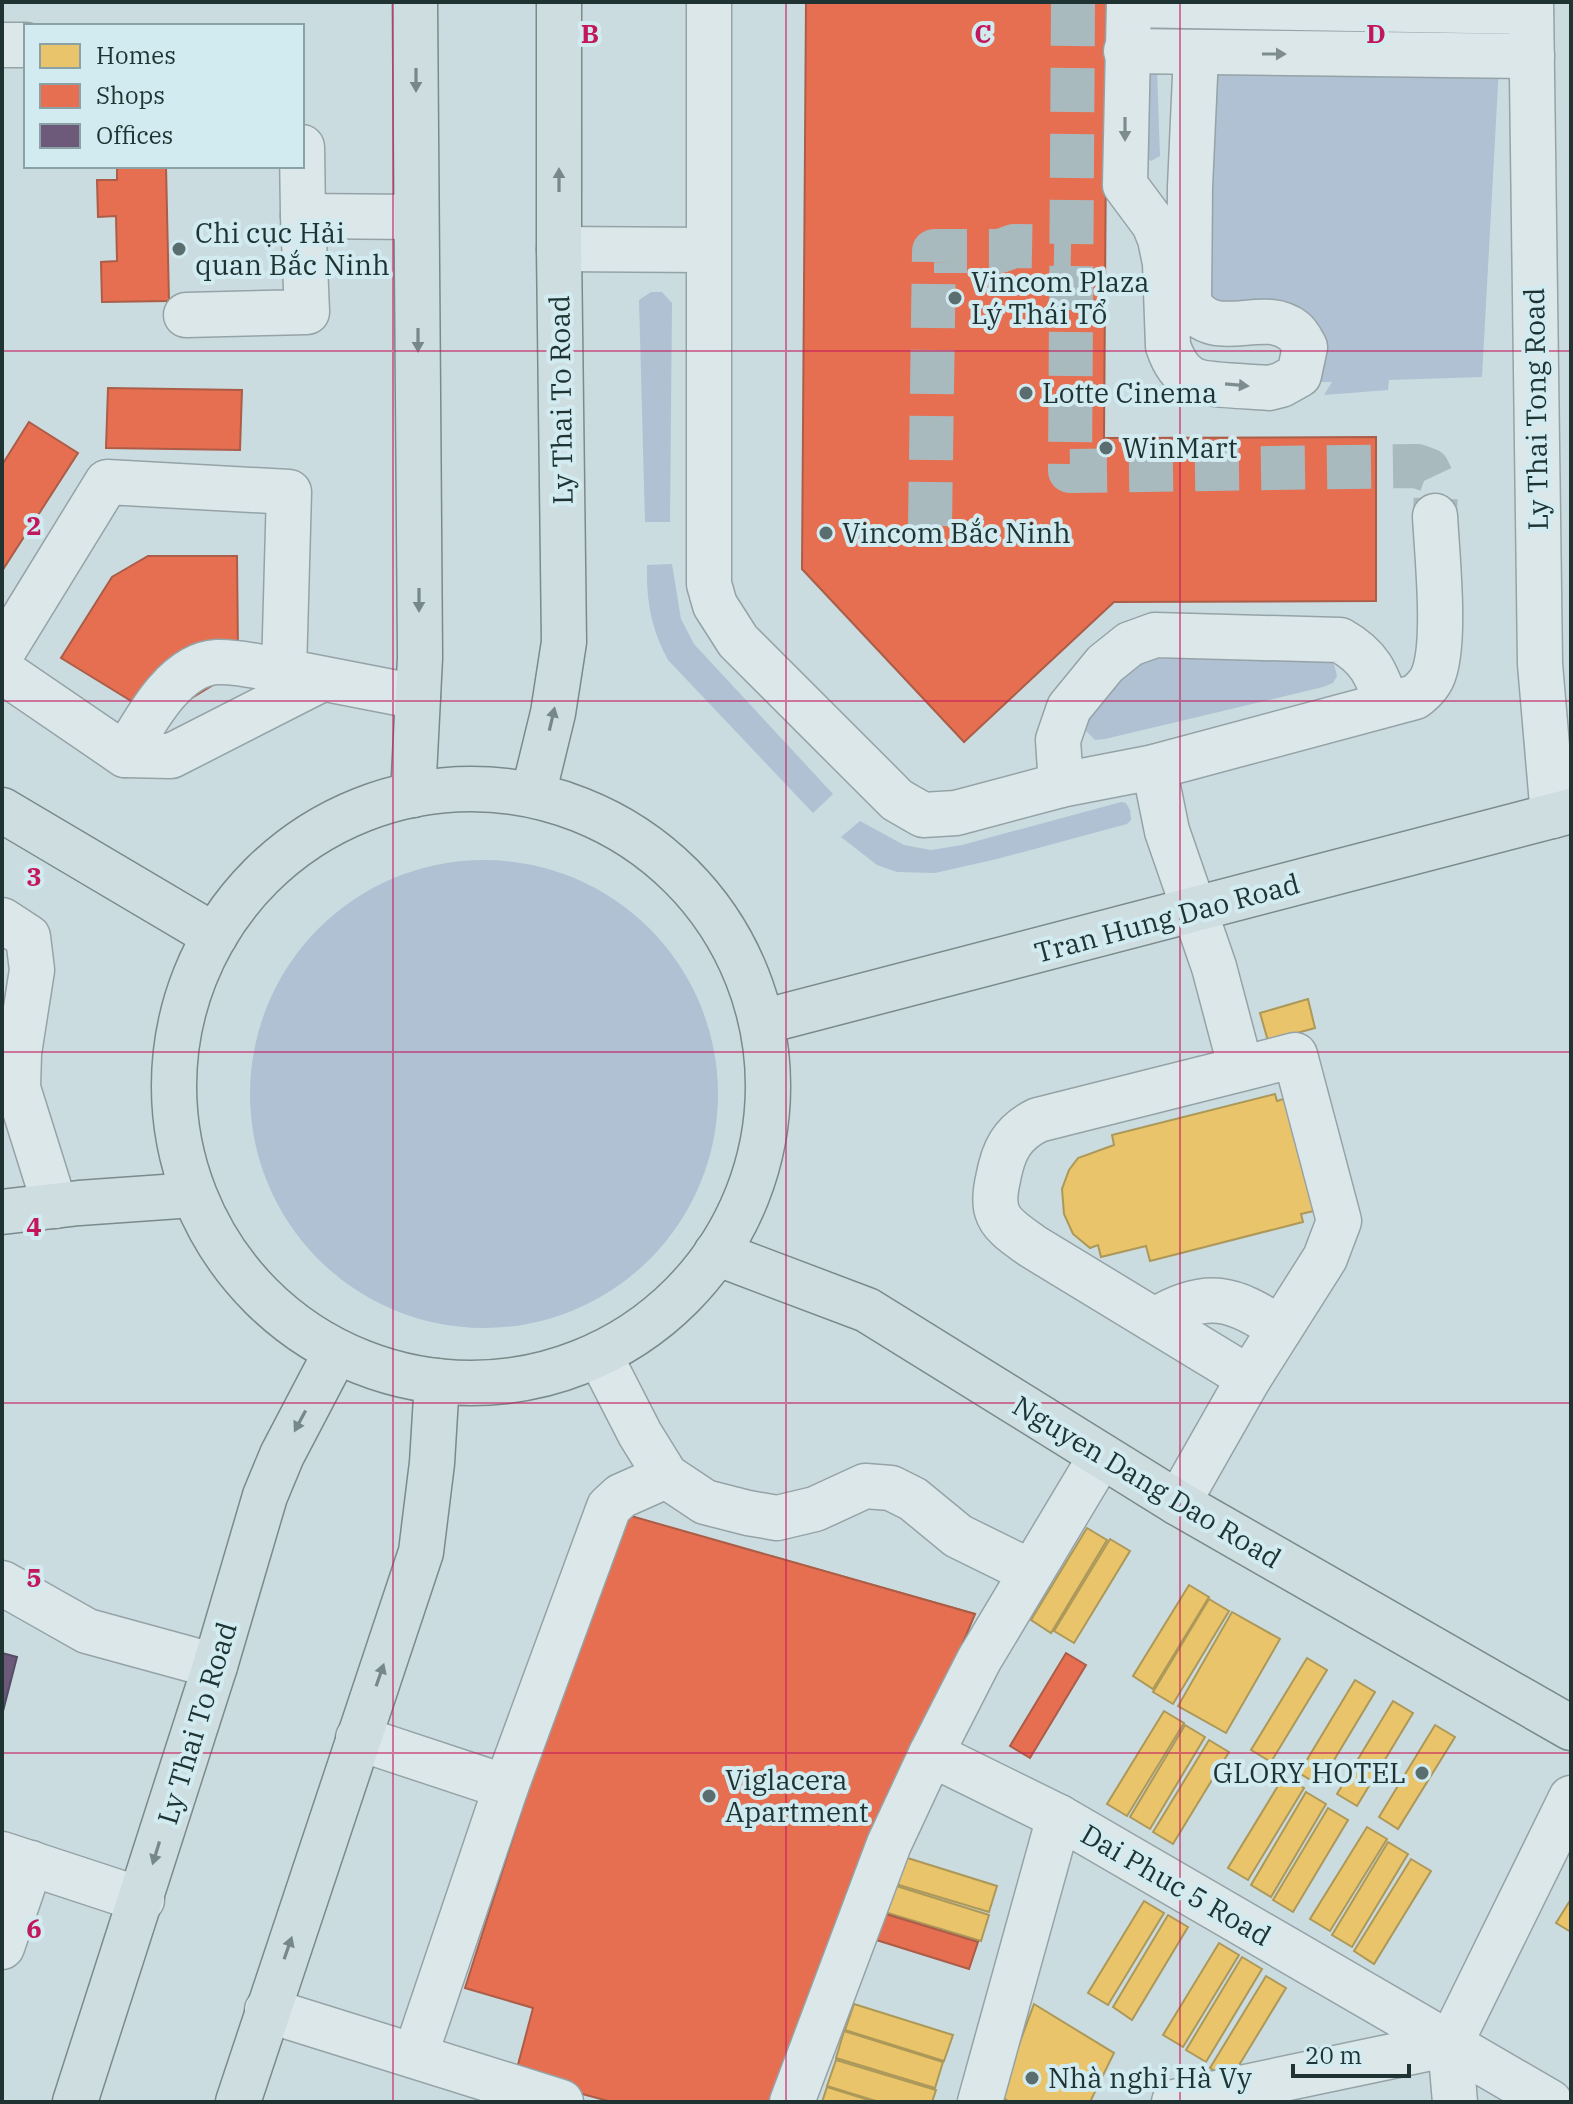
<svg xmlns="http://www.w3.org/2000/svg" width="1573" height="2104" viewBox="0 0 1573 2104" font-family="'IBM Plex Serif',serif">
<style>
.green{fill:#afc1d2}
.homes{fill:#e9c46a;stroke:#ac9859;stroke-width:2}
.shops{fill:#e76f51;stroke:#ab5d48;stroke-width:2}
.offices{fill:#6d597a;stroke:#554e64;stroke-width:2}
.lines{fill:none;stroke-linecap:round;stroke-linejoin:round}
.minor-tunnel{stroke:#a8babe;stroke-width:44;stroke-dasharray:44 22;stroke-linecap:butt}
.minor-casing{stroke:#95a3a6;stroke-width:47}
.major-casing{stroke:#7b8a8b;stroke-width:47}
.minor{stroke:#dce7ea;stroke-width:44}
.major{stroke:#cedde0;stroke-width:44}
.oneway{fill:#7d8d8e}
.oneway2{fill:#768889}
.grid{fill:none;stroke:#c2185b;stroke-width:2;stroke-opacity:0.55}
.poi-dot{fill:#5b6e6f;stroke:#d2ebf1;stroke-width:3}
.labels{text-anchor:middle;stroke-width:8;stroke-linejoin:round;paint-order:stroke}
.poi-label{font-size:28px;fill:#1e3332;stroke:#d2ebf1;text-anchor:start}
.street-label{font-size:28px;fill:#1e3332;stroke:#d2ebf1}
.grid-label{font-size:26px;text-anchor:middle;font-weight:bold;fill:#c2185b;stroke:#d2ebf1;stroke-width:8;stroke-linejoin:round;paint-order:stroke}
</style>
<rect width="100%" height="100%" fill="#cbdce1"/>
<g class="green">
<path d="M1196,54L1499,67L1482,377L1389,380L1388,390L1324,395L1332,382H1310L1317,371L1212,303L1194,278Z"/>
<path d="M1143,69L1157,70L1160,156L1151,161L1145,157Z"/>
<path d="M651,292H662L672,303L670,522H645L639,300Z"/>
<path d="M672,564L681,619L694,644L833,794L813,813L668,660C651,629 646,600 647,565Z"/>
<path d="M1327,656L1333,660L1337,676L1333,683L1323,687L1105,739L1095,740L1084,729L1089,710L1135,663L1147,659Z"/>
<path d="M1121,802L1126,803L1130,810L1131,820L1127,824L997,859L935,873L897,872L877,865L841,837L860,821L904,845L931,850L962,845Z"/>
<circle cx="484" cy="1094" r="234"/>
</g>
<g class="homes">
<path d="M1308,999L1315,1028L1268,1041L1260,1013Z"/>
<path d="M1275,1094L1277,1101L1290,1097L1318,1210L1301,1214L1303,1222L1150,1261L1146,1246L1101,1257L1098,1245L1090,1248L1073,1234L1064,1214L1062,1189L1069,1170L1078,1158L1114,1145L1112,1135Z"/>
<path d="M1087,1528L1107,1540L1051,1633L1031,1620Z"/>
<path d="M1110,1539L1130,1551L1074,1643L1054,1631Z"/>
<path d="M771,1556L975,1614L936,1706L922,1715L894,1721L736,1667Z"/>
<path d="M1189,1585L1209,1597L1153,1689L1133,1676Z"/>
<path d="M1209,1599L1229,1611L1173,1704L1153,1692Z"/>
<path d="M1232,1612L1280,1639L1226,1733L1178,1706Z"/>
<path d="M1307,1658L1327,1670L1271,1762L1251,1750Z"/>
<path d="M1355,1680L1375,1692L1319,1785L1299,1773Z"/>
<path d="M1393,1701L1413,1713L1357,1806L1337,1794Z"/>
<path d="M1164,1711L1184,1723L1127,1816L1107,1804Z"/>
<path d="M1185,1725L1205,1737L1150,1829L1130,1817Z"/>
<path d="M1435,1725L1455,1737L1398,1829L1379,1817Z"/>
<path d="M1209,1740L1229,1752L1173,1844L1153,1832Z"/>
<path d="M1284,1776L1304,1788L1248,1880L1228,1868Z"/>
<path d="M1306,1792L1326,1804L1271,1897L1251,1885Z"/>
<path d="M1328,1808L1348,1820L1293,1912L1273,1900Z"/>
<path d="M770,1822L803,1833L799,1844L846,1859L834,1896L843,1899L835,1924L822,1920L801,1984L814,1988L802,2022L795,2020L770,2098L722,2083L716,2102H692L661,2092L707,1949L697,1946L712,1902L722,1906L731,1877L740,1881L747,1862L737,1859L748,1826L767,1832Z"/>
<path d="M1367,1827L1387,1839L1330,1931L1310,1919Z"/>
<path d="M1388,1842L1408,1854L1352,1947L1332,1935Z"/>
<path d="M898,1855L997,1886L989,1912L889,1882Z"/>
<path d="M1411,1859L1431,1871L1374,1964L1354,1951Z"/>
<path d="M890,1884L989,1915L981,1941L881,1911Z"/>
<path d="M1571,1899V1932L1556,1923Z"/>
<path d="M1144,1901L1164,1913L1108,2005L1088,1993Z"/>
<path d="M1168,1915L1188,1927L1132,2020L1113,2007Z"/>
<path d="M1219,1943L1239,1955L1183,2047L1163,2035Z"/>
<path d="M561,1946L694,1986L658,2102L524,2063Z"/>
<path d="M1242,1957L1262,1969L1206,2062L1186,2050Z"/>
<path d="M1266,1976L1286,1988L1230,2080L1210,2068Z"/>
<path d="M854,2004L953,2035L944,2061L845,2030Z"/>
<path d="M1034,2004L1114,2053L1090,2102H1010L1000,2096Z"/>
<path d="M844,2031L943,2062L935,2088L836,2058Z"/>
<path d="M836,2060L936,2090L932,2102H879L827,2086Z"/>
<path d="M827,2087L875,2102H822Z"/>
</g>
<g class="shops">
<path d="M806,2H1107L1104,438L1376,437V601L1114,602L964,742L802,569Z"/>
<path d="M117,166H166L169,301L102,302L101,262L117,261L116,216L98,217L97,180H117Z"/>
<path d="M108,388L242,390L240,450L106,448Z"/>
<path d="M29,422L78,453L2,571V465Z"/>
<path d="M148,556H237L238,653L213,685L185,702L141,707L61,658L112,577Z"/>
<path d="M617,1512L975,1614L932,1716L853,1876L772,2102H612L515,2076L533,2008L465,1988Z"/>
<path d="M1066,1653L1086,1665L1030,1758L1010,1746Z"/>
<path d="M879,1912L978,1942L969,1969L870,1938Z"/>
</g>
<path class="offices" d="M2,1653L17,1657L2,1715Z"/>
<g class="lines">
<g class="minor-tunnel">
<path d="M1073,2L1070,471L1417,466L1428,470L1436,487L1435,516"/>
<path d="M930,526L934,251H1000L1014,246L1071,247"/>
</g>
<g class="minor-casing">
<g id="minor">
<path d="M709,2V584L715,605L738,641L897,800L923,815L956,813L1061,785L1154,767L1415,697C1423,691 1431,683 1434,673C1446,639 1437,554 1435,516"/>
<path d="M1129,2L1125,185L1154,224L1160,239L1165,263L1168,346C1172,358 1178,371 1190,378C1202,386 1252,386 1269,388L1281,385L1299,375L1305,347C1302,342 1299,335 1294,331C1262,305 1214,346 1189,303L1190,187L1196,54"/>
<path d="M1531,2L1540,664L1553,816"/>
<path d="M1129,5L1531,12"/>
<path d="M2,45H26"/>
<path d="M1126,51L1532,56"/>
<path d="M302,147L303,216L416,217"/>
<path d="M559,249L707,250"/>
<path d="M186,315L307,312L303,216"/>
<path d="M2,653L107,482L289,492L284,671L418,697"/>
<path d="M2,671L125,755L171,756L322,679"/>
<path d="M125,755C144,723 174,664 217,662C239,661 263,668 284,671"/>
<path d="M1154,767L1167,831L1214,967L1241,1069L1038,1120C1011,1133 1003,1152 998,1179C996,1188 994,1202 997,1211C1001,1226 1020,1237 1032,1246L1249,1378L1325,1258L1339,1221L1295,1055L1241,1069"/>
<path d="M1061,785L1058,740L1069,708L1105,664L1130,644L1155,635L1340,640C1370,657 1376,673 1387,704"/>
<path d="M2,920L28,937L32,970L19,1053L18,1088L55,1206"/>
<path d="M1155,1320C1206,1289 1234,1297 1280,1329"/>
<path d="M599,1354L640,1434L666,1476L705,1502L748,1513L777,1518L815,1509L865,1486L891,1488L913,1499L958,1536L1031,1572"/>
<path d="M1178,1503L1249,1378"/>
<path d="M2,1583L87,1631L215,1666"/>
<path d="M358,1738L506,1787L415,2056"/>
<path d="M931,1754L1059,1817"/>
<path d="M506,1787L609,1507L621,1496L666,1476"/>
<path d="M2,1854L142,1900"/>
<path d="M2,1947L31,1863L2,1869"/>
<path d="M267,2010L561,2102"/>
<path d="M792,2102L889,1844L931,1754L979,1660L1101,1456"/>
<path d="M980,2102L1059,1817L1550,2102"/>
<path d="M1174,2102L1450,2044"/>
<path d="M1455,2102L1450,2044L1571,1798"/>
</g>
</g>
<g class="major-casing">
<g id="major">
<circle cx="471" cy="1086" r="297"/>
<path d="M413,795L420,658L415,2"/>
<path d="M533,795L553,713L564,642L559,249V2"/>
<path d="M2,810L215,936"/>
<path d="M762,1022L1571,811"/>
<path d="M2,1212L79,1203L193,1195"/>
<path d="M716,1253L867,1310L1178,1503L1571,1728"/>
<path d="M75,2102L215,1666L265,1496L282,1455L336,1352"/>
<path d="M238,2102L421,1552L432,1463L437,1381"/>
</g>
</g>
<use href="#minor" class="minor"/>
<use href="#major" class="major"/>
</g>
<defs><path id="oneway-solid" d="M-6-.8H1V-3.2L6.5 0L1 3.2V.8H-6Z" transform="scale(2)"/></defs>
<g class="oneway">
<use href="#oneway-solid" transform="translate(1274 54)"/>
<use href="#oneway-solid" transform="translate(1125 129) rotate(90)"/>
<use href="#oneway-solid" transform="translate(1237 385) rotate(5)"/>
</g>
<g class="oneway2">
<use href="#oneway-solid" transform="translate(416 80) rotate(90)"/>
<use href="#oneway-solid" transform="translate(559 180) rotate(-90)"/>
<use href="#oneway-solid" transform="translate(418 340) rotate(90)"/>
<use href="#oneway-solid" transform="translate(419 600) rotate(90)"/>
<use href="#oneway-solid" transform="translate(552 719) rotate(-77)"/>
<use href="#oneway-solid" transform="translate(300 1421) rotate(118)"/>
<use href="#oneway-solid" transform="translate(380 1675) rotate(-71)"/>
<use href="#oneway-solid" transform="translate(156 1853) rotate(107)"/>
<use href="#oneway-solid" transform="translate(288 1948) rotate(-71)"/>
</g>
<path class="grid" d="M393,2V2102M786,2V2102M1180,2V2102M2,351H1571M2,701H1571M2,1052H1571M2,1403H1571M2,1753H1571"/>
<g class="poi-dot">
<circle cx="179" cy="249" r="8"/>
<circle cx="955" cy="298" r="8"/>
<circle cx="1026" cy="393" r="8"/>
<circle cx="1106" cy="448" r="8"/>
<circle cx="826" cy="533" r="8"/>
<circle cx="1422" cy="1773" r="8"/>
<circle cx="709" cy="1796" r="8"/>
<circle cx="1032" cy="2078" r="8"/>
</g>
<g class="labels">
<g class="poi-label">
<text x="195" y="243">Chi cục Hải<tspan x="195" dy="32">quan Bắc Ninh</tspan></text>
<text x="971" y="292">Vincom Plaza<tspan x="971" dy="32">Lý Thái Tổ</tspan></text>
<text x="1042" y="403">Lotte Cinema</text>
<text x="1122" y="458">WinMart</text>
<text x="842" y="543">Vincom Bắc Ninh</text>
<text x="1406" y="1783" text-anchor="end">GLORY HOTEL</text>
<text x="725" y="1790">Viglacera<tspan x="725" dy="32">Apartment</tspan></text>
<text x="1048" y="2088">Nhà nghỉ Hà Vy</text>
</g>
<g class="street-label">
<text transform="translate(561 400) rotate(-91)" y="10">Ly Thai To Road</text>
<text transform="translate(1536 409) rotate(-91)" y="10">Ly Thai Tong Road</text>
<text transform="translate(1167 918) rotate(-15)" y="10">Tran Hung Dao Road</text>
<text transform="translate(1147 1482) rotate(31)" y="10">Nguyen Dang Dao Road</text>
<text transform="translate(197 1723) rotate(-73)" y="10">Ly Thai To Road</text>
<text transform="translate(1176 1885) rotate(30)" y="10">Dai Phuc 5 Road</text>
</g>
</g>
<g class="grid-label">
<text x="590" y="43">B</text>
<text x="983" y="43">C</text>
<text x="1376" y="43">D</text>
<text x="34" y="535">2</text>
<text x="34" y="886">3</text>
<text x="34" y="1236">4</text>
<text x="34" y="1587">5</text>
<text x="34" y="1938">6</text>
</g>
<rect width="1573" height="2104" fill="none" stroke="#1e3332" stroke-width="8"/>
<rect x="24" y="24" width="280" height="144" fill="#d2ebf1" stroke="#8aa1a5" stroke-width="2"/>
<rect x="40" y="44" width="40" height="24" fill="#e9c46a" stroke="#8aa1a5" stroke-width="2"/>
<text x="96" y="64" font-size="24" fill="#1e3332">Homes</text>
<rect x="40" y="84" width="40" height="24" fill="#e76f51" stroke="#8aa1a5" stroke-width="2"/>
<text x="96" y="104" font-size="24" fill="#1e3332">Shops</text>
<rect x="40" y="124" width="40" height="24" fill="#6d597a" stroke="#8aa1a5" stroke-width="2"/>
<text x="96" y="144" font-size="24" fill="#1e3332">Offices</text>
<path d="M1293 2064v12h116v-12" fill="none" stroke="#1e3332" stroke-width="4"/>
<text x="1305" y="2064" font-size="24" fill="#1e3332" stroke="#d2ebf1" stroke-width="6" paint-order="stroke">20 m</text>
</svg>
